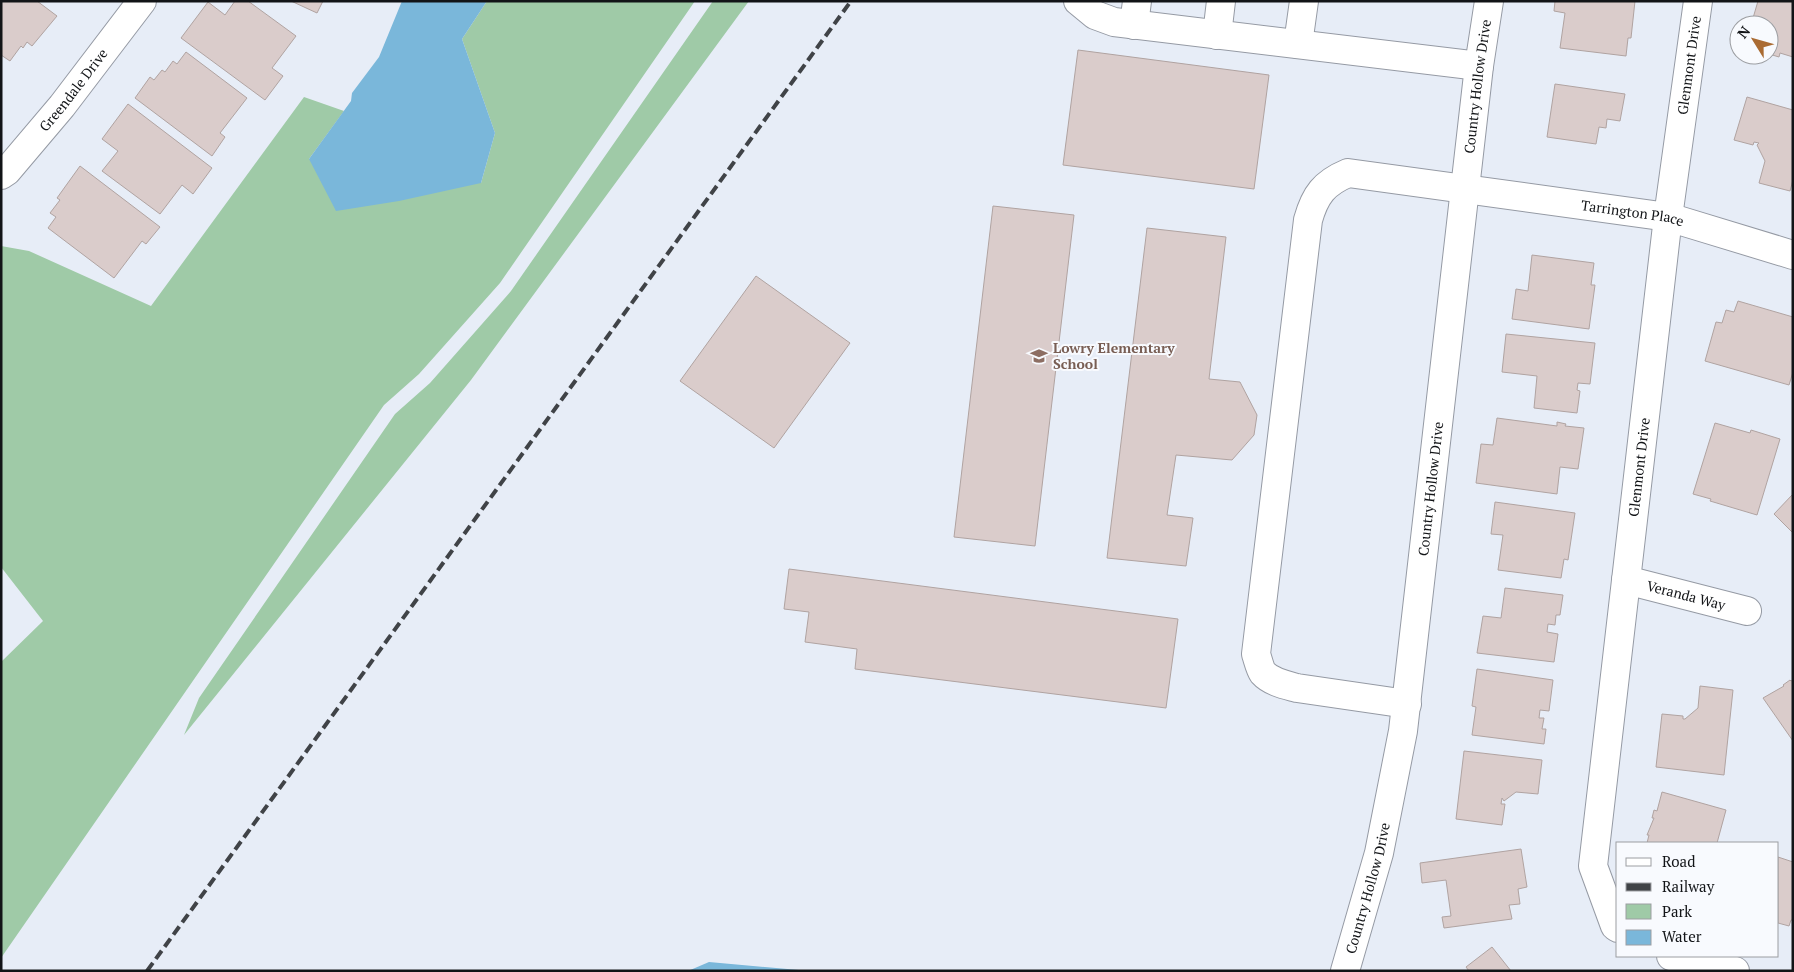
<svg xmlns="http://www.w3.org/2000/svg" width="1794" height="972" viewBox="0 0 1794 972" font-family="'PT Serif',serif">
<style>
.green{fill:#9fcaa7}
.water{fill:#7ab7da}
.building{fill:#dacccb;stroke:#b0a3a1}
.lines{fill:none;stroke-linecap:round;stroke-linejoin:round}
.minor-casing{stroke:#959aa4;stroke-width:30}
.minor{stroke:#fff;stroke-width:28}
.rail{stroke:#404347;stroke-width:4;stroke-dasharray:10 5;stroke-linecap:butt}
.labels{text-anchor:middle;stroke-width:4;stroke-linejoin:round;paint-order:stroke}
.street-label{font-size:14px;fill:#121417;stroke:#f8fafe}
.education-label{font-size:14px;font-weight:bold;fill:#785e54;stroke:#f8fafe;text-anchor:start}
</style>
<rect width="100%" height="100%" fill="#e7edf7"/>
<g class="green">
<path d="M487,1H695L500,283L419,374L384,405L1,958V662L43,621L1,567V246L29,251L151,306L304,97L344,111L309,159L481,183L495,133L462,39Z"/>
<path d="M713,1H749L471,380L184,735L199,698L395,414L430,383L511,291Z"/>
</g>
<g class="water">
<path d="M402,1H487L462,39L495,133L481,183L399,201L336,211L309,159L351,101L352,93L379,57Z"/>
<path d="M709,962L810,971H688Z"/>
</g>
<g class="building">
<path d="M1,1H37L57,16L32,46L27,42L23,48L21,46L10,61L1,55Z"/>
<path d="M235,1H248L296,36L272,68L283,76L265,100L181,38L208,2L225,15Z"/>
<path d="M291,1H323L317,13Z"/>
<path d="M1555,1H1635L1631,38H1628L1626,56L1560,48L1565,13L1554,11Z"/>
<path d="M1758,1H1793V57L1780,53L1779,57L1769,54V25H1751Z"/>
<path d="M1078,50L1269,75L1254,189L1063,165Z"/>
<path d="M186,52L247,98L220,133L225,137L212,156L135,98L150,77L154,80L162,70L165,72L173,61L177,64Z"/>
<path d="M1555,84L1625,94L1620,121L1607,119L1606,128L1599,127L1596,144L1547,137Z"/>
<path d="M1747,97L1793,110V180L1790,191L1759,183L1765,161L1757,145L1759,143L1754,142L1753,145L1734,140Z"/>
<path d="M128,104L212,168L193,194L182,185L160,214L102,171L118,151L102,139Z"/>
<path d="M80,166L160,227L146,244L142,241L114,278L48,228L56,217L50,213L60,200L57,198Z"/>
<path d="M993,206L1074,215L1035,546L954,537Z"/>
<path d="M1147,228L1226,237L1209,379L1240,382L1257,415L1254,435L1232,460L1176,455L1167,515L1193,518L1186,566L1107,558Z"/>
<path d="M1532,255L1594,263L1591,285H1595L1589,329L1512,319L1516,289L1528,291Z"/>
<path d="M756,276L850,343L774,448L680,381Z"/>
<path d="M1738,301L1793,317V372L1789,385L1705,361L1716,322L1722,323L1726,310L1734,312Z"/>
<path d="M1506,334L1595,343L1590,384L1578,383L1577,390L1580,391L1577,413L1534,408L1537,376L1502,372Z"/>
<path d="M1497,418L1557,426V422L1566,424L1565,426L1584,428L1578,469L1560,467L1557,494L1476,483L1481,444L1493,445Z"/>
<path d="M1715,423L1750,433L1751,430L1780,439L1757,515L1710,501L1711,499L1693,494Z"/>
<path d="M1793,494V533L1774,514Z"/>
<path d="M1495,502L1575,513L1568,560L1564,559L1561,578L1498,570L1503,535L1491,534Z"/>
<path d="M789,569L1178,619L1166,708L855,669L857,649L805,642L809,612L784,609Z"/>
<path d="M1505,588L1563,595L1560,615H1556L1555,625L1548,624L1547,632L1558,634L1554,662L1477,653L1483,616L1501,618Z"/>
<path d="M1477,669L1553,680L1549,711L1540,710L1539,718H1544L1542,729H1546L1544,744L1472,735L1476,707L1472,706Z"/>
<path d="M1790,680L1791,681L1793,680V741L1763,698L1784,686L1783,685Z"/>
<path d="M1700,686L1733,690L1724,775L1656,767L1662,714L1683,716V719H1685L1698,708Z"/>
<path d="M1464,751L1542,760L1538,794L1516,792L1504,801L1502,798L1501,804H1505L1502,825L1456,819Z"/>
<path d="M1662,792L1726,810L1717,843H1647L1649,835H1647L1654,818H1652L1654,810L1657,811Z"/>
<path d="M1521,849L1527,887L1518,889L1520,904L1509,905L1512,919L1444,928L1442,917L1451,916L1446,880L1422,883L1420,863Z"/>
<path d="M1778,857L1793,862V920H1791L1789,926L1778,923Z"/>
<path d="M1492,947L1511,971H1469L1466,967Z"/>
</g>
<g class="lines">
<g class="minor-casing">
<g id="minor">
<path d="M1078,1L1095,15L1114,22L1479,66"/>
<path d="M1134,25L1137,1"/>
<path d="M1217,35L1221,1"/>
<path d="M1298,44L1304,1"/>
<path id="s1" d="M1,175L7,171L62,106L142,1"/>
<path id="s2" d="M1626,580L1747,611"/>
<path id="s3" d="M1407,704L1297,688C1286,685 1271,682 1263,673C1260,669 1258,660 1256,654L1308,220C1315,195 1324,183 1348,173L1668,217L1793,255"/>
<path id="s4" d="M1618,928L1615,926L1593,866L1668,217L1698,1"/>
<path d="M1671,956L1735,971"/>
<path id="s5" d="M1345,971L1379,853L1403,731L1479,66L1489,1"/>
</g>
</g>
<use href="#minor" class="minor"/>
<path class="rail" d="M147,971L851,1"/>
</g>
<defs>
<g id="school-bare" transform="scale(1.35)"><path d="M0-5L7-2L0 1L-7-2ZM-4 1L0 2.5L4 1V4Q0 6-4 4Z" fill="#8d6e63" stroke="#f8fafe" stroke-width="2.5" paint-order="stroke"/></g>
</defs>
<g fill-rule="evenodd">
<use href="#school-bare" x="1039" y="356"/>
</g>
<g class="labels">
<g class="street-label">
<text dy="5" stroke="none"><textPath href="#s4" startOffset="874">Glenmont Drive</textPath></text>
<text dy="5" stroke="none"><textPath href="#s5" startOffset="896">Country Hollow Drive</textPath></text>
<text dy="5" stroke="none"><textPath href="#s1" startOffset="112">Greendale Drive</textPath></text>
<text dy="5" stroke="none"><textPath href="#s3" startOffset="958">Tarrington Place</textPath></text>
<text dy="5" stroke="none"><textPath href="#s4" startOffset="469">Glenmont Drive</textPath></text>
<text dy="5" stroke="none"><textPath href="#s5" startOffset="491">Country Hollow Drive</textPath></text>
<text dy="5" stroke="none"><textPath href="#s2" startOffset="62">Veranda Way</textPath></text>
<text dy="5" stroke="none"><textPath href="#s5" startOffset="86">Country Hollow Drive</textPath></text>
</g>
<g class="education-label">
<text x="1053" y="353">Lowry Elementary<tspan x="1053" dy="16">School</tspan></text>
</g>
</g>
<rect width="1794" height="972" fill="none" stroke="#121417" stroke-width="5"/>
<rect x="1616" y="842" width="162" height="115" fill="#f8fafe" stroke="#9c9ea2"/>
<rect x="1626" y="858" width="25" height="8" fill="#ffffff" stroke="#9c9ea2"/>
<text x="1662" y="867" font-size="15" fill="#121417">Road</text>
<rect x="1626" y="883" width="25" height="8" fill="#404347" stroke="#9c9ea2"/>
<text x="1662" y="892" font-size="15" fill="#121417">Railway</text>
<rect x="1626" y="904" width="25" height="15" fill="#9fcaa7" stroke="#9c9ea2"/>
<text x="1662" y="917" font-size="15" fill="#121417">Park</text>
<rect x="1626" y="930" width="25" height="15" fill="#7ab7da" stroke="#9c9ea2"/>
<text x="1662" y="942" font-size="15" fill="#121417">Water</text>
<g transform="translate(1754 40) rotate(307)"><circle r="24" fill="#f8fafe" stroke="#9c9ea2"/>
<path d="M0-4L9 19L0 12L-9 19Z" fill="#aa6b32"/>
<text y="-8" font-size="14" font-weight="bold" text-anchor="middle" fill="#121417">N</text>
</g>
</svg>
